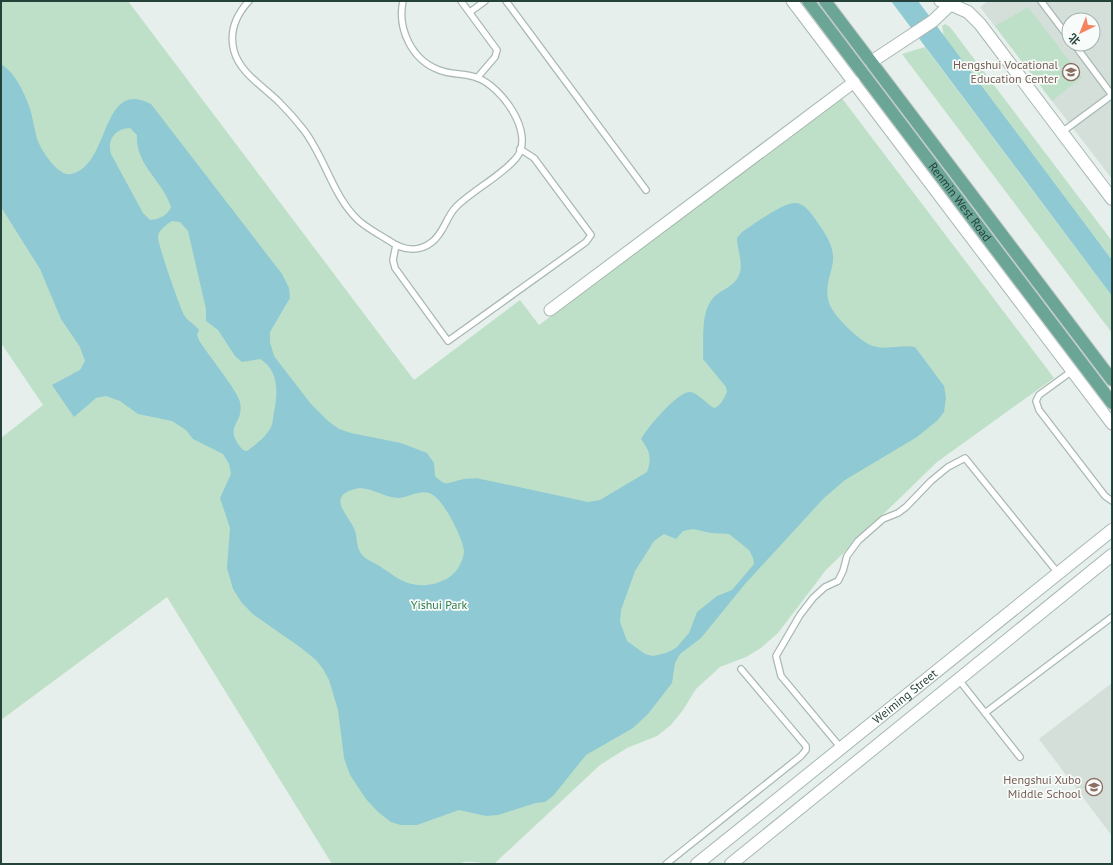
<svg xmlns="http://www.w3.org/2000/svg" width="1113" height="865" viewBox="0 0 1113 865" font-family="'PT Sans','Noto Sans SC',sans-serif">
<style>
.built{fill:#d4dfda;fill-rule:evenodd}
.green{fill:#bfe0c8}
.water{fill:#8ec9d4;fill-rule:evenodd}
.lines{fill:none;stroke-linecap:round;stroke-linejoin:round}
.service-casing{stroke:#a8b8b2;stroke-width:8}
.minor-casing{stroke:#a8b8b2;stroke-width:13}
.tertiary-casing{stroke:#a8b8b2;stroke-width:14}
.primary-casing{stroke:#c2cac8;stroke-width:14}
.service{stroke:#fff;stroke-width:5.5}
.minor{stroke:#fff;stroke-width:11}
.tertiary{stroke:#fff;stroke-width:12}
.primary{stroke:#6aa596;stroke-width:12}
.labels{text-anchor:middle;stroke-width:3.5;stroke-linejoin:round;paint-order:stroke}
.education-label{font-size:12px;fill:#785e54;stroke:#f7fbf9;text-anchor:end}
.street-label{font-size:12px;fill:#24423a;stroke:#f7fbf9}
.park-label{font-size:12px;fill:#2d7a4b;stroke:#f7fbf9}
</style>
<rect width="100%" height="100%" fill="#e6efeb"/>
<g class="built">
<path d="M988,1H1112V179L980,7ZM1069,20H1093V44H1069Z"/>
<path d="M1112,683V836L1039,739Z"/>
</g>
<g class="green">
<path d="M1,1H128L414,380L520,300L539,325L841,97L1054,378L937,462L826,570L778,633L761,648L746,657L720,667L696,689L683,710L671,725L657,736L627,748L600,765L494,864C480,864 470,859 457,864H332L167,597L1,720V438L43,405L1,343Z"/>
<path d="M1028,7L1082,77L1052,101L995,26Z"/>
<path d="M945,24L950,27L1112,241V260L944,37L942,26Z"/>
<path d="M925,47L1112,296V333L902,54Z"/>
</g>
<g class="water">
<path d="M891,1H918L1112,260V296Z"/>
<path d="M1,64C15,73 23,90 29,106C33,117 34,128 37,139C41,150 58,177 71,174C111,166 100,77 151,104L282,274L289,288L290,298L270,332V342L274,356L311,404L328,421L339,429L351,433L401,443L427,453L434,463L435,476C447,487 446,483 460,480C465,478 471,479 476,478L588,502L600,500L647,472C652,458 650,451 641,439C647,428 678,391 690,392C698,393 707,404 714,408C721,406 724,398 727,392L726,387L703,359C704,340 700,311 714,297C722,289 735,286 739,275C744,265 737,249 737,238L742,232C753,225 789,197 800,204C809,208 815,219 820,226C827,236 834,248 833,260C832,273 825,285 828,299C830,313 853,334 865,342C880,353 898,344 915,347L944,386L946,398L944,412L938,420L917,437L845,480L824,498L745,584L701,638L680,654L675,663L672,683L648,714L633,728L586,755L553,796L545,802L536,803L498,815L486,816L459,810L417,825H401L391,822L378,812L366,799L350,775L344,758L338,710L329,680L323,669L316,660L300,647L254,615L242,603L233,589L227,568L230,528L220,498L231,474L229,464L223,454L193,439L186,430L172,421L138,414L120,401L106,396L96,398L74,417L52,385L80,370L85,361L80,347L61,319L40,269L1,207ZM130,128L137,135C135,165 163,181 171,207C168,215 160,219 150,220L143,213L111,154C107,140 114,129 130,128ZM172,221L180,222L188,231L206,309V321L218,330L235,356L242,362L260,359C279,370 278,393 274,412C273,417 273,423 271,427C266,437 255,445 247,451L243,450C221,425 245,425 240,402C238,391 207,354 199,340L197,335L199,330C195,324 187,321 184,315C180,307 157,243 158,236C159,230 167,224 172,221ZM359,488C373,488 385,498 399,498C409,497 420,490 429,493C442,496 463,538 464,551C464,557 460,566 456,571C450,578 442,582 433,584C408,589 398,578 378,565C373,562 367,560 363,556C355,548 358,536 354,528C345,511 326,495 359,488ZM693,529L711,533L729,534L749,550L753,558L754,564L732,590L717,596L697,612L689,633L676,648L666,653L653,656L645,654L627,641L620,622L621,610L635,571L654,541L664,534L676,539L683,531Z"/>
</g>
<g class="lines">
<g class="service-casing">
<g id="service">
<path d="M249,1C236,15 229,32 234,51C240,73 264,87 279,102C288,111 296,120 303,129C325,157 332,195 358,220C367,228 378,234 388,240C402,250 418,253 432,242C444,233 446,217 456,207C473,190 503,175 517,157C535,132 501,87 478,78C466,73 451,75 439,70C412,60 397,29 403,1"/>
<path d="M461,1L497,50L495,57L477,78"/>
<path d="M506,1L646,190"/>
<path d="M1041,1L1069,38"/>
<path d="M470,12L485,1"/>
<path d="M1074,44L1112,95"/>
<path d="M1062,132L1112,95"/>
<path d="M396,245L393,260L395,268L448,341L586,242L591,235L534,158L520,149"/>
<path d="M1072,371L1039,395L1036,401L1039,410L1105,496L1112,501"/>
<path d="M959,680L1020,757"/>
<path d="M985,713L1112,617"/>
<path d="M841,748L781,676L776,656L800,615L813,598L825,587L838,581L843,571L847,556L858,541L883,519L898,513L906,507L931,481L948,467L965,458L1058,573"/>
<path d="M666,864L801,756L806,750V746L741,669"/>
</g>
</g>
<g class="minor-casing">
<g id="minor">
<path d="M792,1L1112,424"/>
<path d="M940,1L950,4"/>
<path d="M550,310L854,82"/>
</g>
</g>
<g class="tertiary-casing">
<g id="tertiary">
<path d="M950,4L968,12L980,24L1112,199"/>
<path d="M871,62L933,21L954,1"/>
<path id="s1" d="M697,864L1112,530"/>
<path d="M731,864L1112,555"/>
</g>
</g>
<g class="primary-casing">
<g id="primary">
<path id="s2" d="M808,1L1112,403"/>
<path d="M825,1L1112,380"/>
</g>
</g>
<use href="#service" class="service"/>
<use href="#minor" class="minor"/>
<use href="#tertiary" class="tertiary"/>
<use href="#primary" class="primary"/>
</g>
<defs>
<g id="school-ring" transform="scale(0.9)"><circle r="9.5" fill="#f7fbf9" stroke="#8d6e63" stroke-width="1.5"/><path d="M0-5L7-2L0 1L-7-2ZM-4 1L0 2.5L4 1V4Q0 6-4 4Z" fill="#8d6e63"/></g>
</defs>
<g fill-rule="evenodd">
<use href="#school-ring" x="1071" y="72"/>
<use href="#school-ring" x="1094" y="787"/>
</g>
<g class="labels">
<g class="education-label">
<text x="1058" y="69">Hengshui Vocational<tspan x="1058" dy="14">Education Center</tspan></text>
<text x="1081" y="784">Hengshui Xubo<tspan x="1081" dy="14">Middle School</tspan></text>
</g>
<g class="street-label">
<text dy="4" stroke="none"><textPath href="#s2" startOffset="252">Renmin West Road</textPath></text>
<text dy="4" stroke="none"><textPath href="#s1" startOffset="267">Weiming Street</textPath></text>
</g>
<g class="park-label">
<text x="439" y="609">Yishui Park</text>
</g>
</g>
<rect width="1113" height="865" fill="none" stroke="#24423a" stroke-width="4"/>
<g transform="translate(1081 32) rotate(223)"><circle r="19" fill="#f7fbf9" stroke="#a3b1ad"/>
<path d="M0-3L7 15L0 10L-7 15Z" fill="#f4845f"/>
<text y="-6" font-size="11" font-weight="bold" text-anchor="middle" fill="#24423a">北</text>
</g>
</svg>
